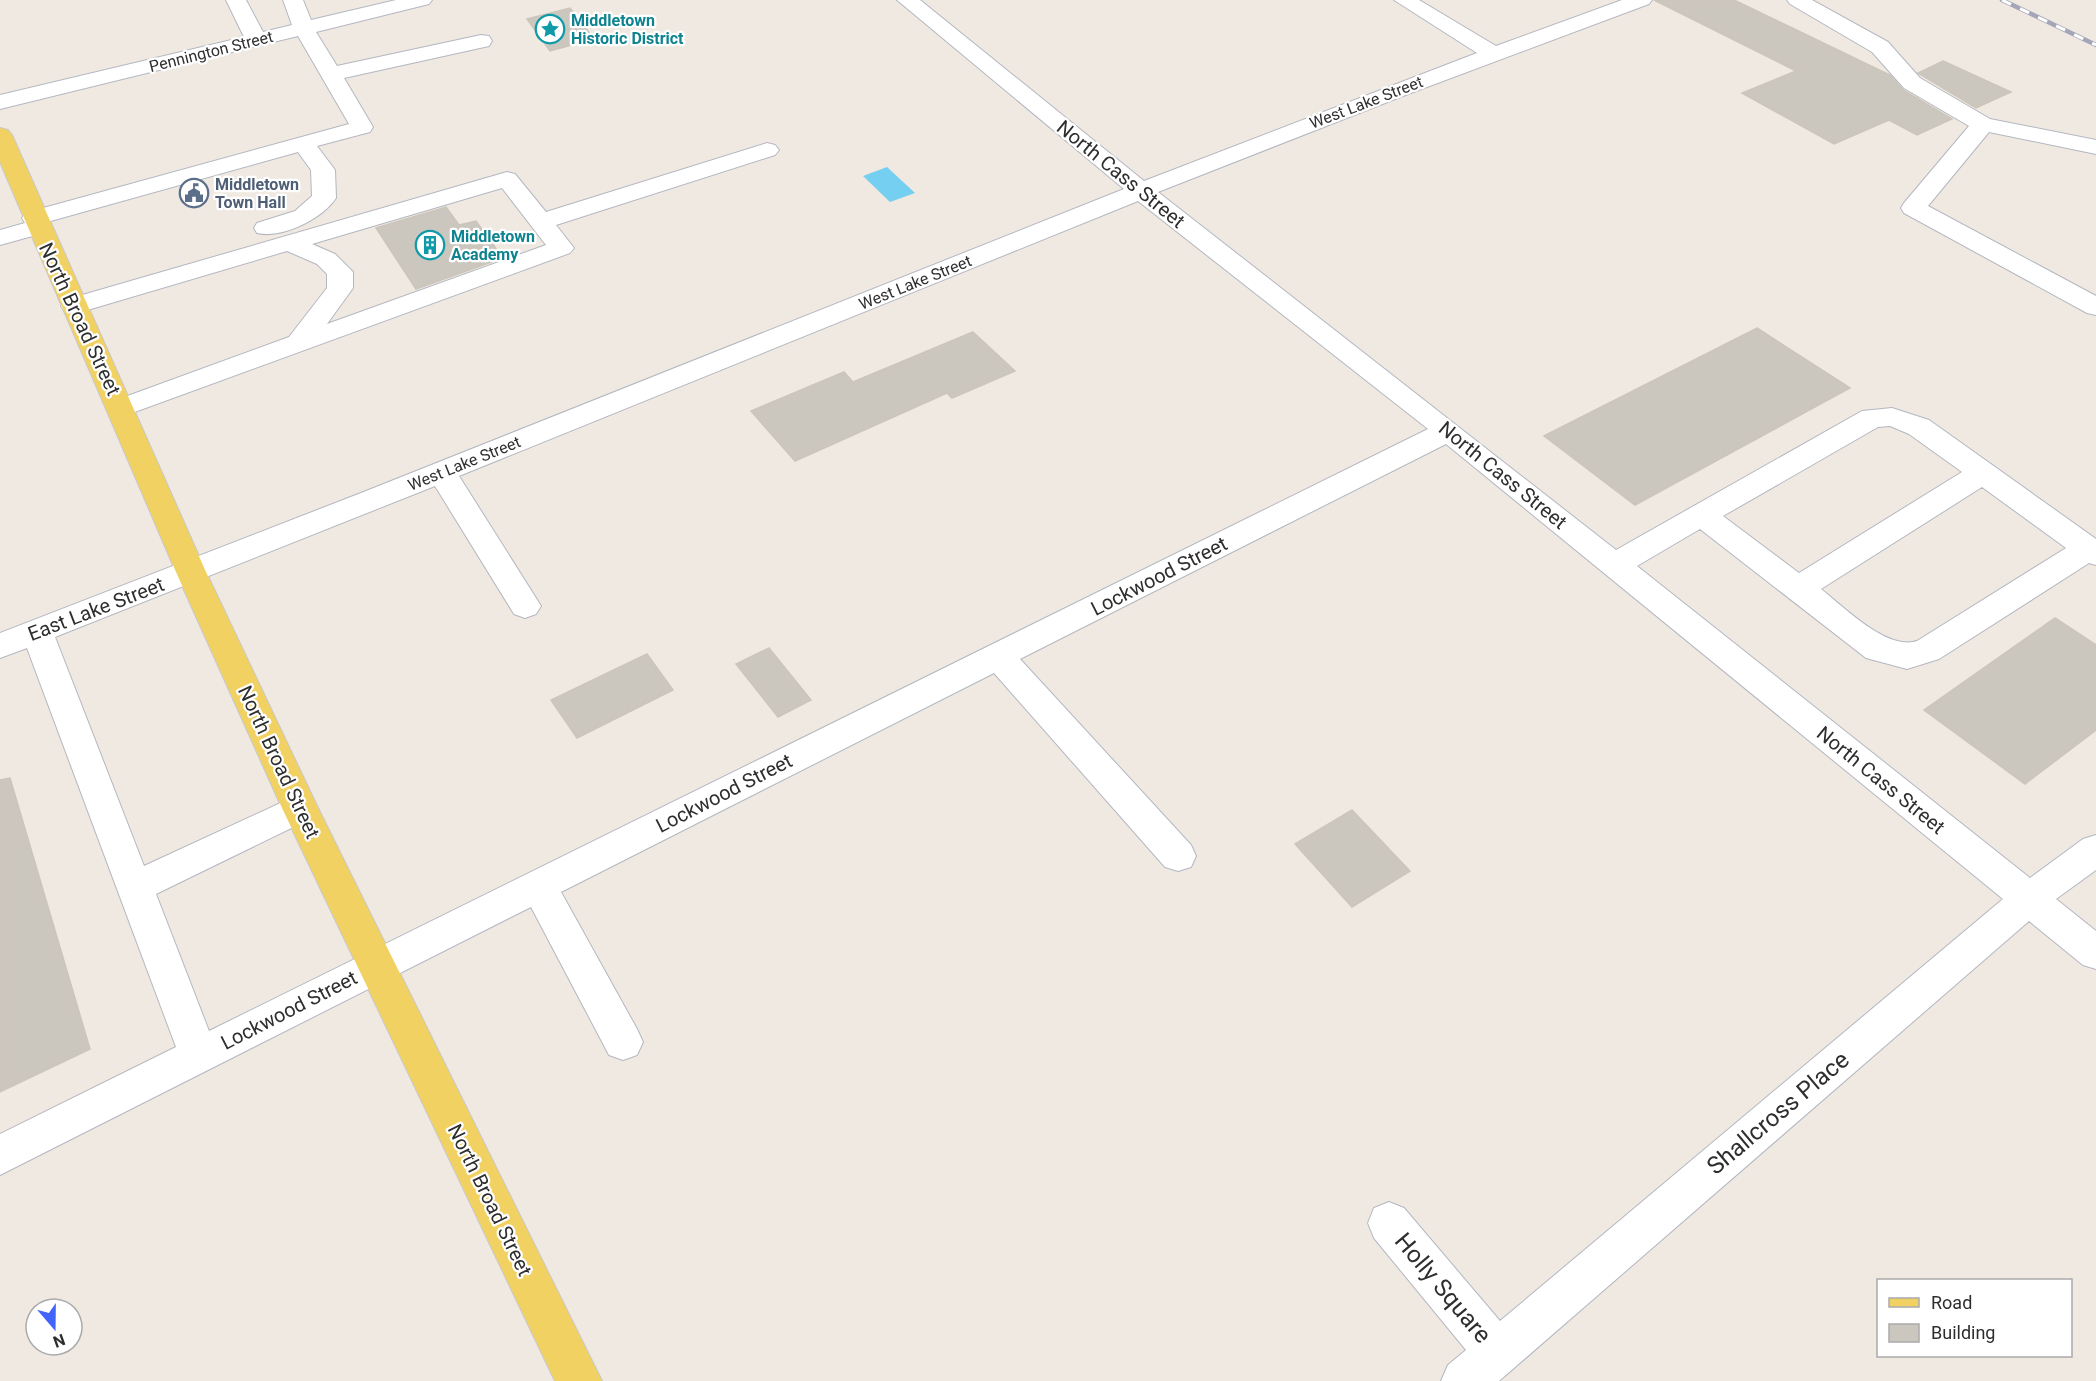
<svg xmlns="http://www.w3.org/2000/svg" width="2096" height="1381" viewBox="0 0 2096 1381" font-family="Roboto,sans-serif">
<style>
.water{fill:#75cff0}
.building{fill:#cbc7bf;stroke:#cbc5ba;stroke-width:1.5}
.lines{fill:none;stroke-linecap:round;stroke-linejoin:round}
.minor-casing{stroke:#b4b7c1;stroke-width:2}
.major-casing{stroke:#c9c9c9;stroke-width:2}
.minor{fill:#fff;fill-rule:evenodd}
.major{fill:#f2d163;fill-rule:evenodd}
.rail-casing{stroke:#a3a6b8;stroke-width:4.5}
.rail{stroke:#fff;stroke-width:3;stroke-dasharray:10;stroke-linecap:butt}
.labels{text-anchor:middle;stroke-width:4.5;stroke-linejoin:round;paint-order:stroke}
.far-culture-label{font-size:16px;font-weight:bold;fill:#0d838f;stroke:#fff;text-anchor:start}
.far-street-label{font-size:16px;fill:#2e2e2e;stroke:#fff}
.far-service-label{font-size:16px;font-weight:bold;fill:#4e5e75;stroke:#fff;text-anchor:start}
.street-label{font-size:20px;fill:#2e2e2e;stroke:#fff}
.near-street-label{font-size:24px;fill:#2e2e2e;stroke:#fff}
</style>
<rect width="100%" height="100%" fill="#efe9e1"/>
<path class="water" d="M887,167L915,193L890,202L863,176Z"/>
<g class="building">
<path d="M1654,0H1734L1890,75L1903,90L1952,119L1917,135L1889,120L1834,144L1742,93L1796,71Z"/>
<path d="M570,8L594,39L550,51L527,19Z"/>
<path d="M1943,61L2011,92L1976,108L1918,73Z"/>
<path d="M446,207L459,225L476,221L503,258L416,289L376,228Z"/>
<path d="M1757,328L1850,388L1635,505L1544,436Z"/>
<path d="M973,332L1015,371L952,398L947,393L795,461L751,411L844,372L853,382Z"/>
<path d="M2055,618L2096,645V730L2025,784L1924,710Z"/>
<path d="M769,648L811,700L778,717L736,664Z"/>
<path d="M647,654L673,690L577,738L551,700Z"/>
<path d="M10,778L90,1049L0,1092V780Z"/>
<path d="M1352,810L1410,871L1352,907L1295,844Z"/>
</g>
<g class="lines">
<g class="minor-casing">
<g id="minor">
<path d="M226,0H246L263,32L292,25L283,0H303L311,20L396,0H432L429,4L316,32L337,66L481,35L489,36L492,41L489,46L344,78L373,127L370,132L317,146L335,170L336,198C322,219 282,239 257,233L254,228L257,223L295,211L312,196L311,170L298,152L47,222L50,227L47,232L0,245V230L25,223L22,218L25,213L349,124L298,36L0,109V95L244,37Z"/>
<path d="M897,0H920L1144,181L1477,53L1394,0H1419L1496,46L1622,0H1652L1649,4L1403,96L1158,192L1616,550L1862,411L1892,408L1929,420L2096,539V565L2089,563L1939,659L1907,669L1866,658L1700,529L1637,566L2030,878L2083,839L2096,835V870L2056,899L2096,931V969L2083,965L2029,921L1499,1381H1441L1448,1365L1466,1350L1374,1238L1368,1223L1374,1208L1389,1202L1404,1208L1500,1321L2003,899L1446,444L1020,659L1191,845L1196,856L1191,867L1178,871L1165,867L994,673L561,892L637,1029L643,1042L637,1055L623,1060L609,1055L531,907L0,1175V1134L176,1047L27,648L0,658V633L361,493L1124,189ZM1138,201L1428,429L209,1031L156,894L312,818L318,808L312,798L300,794L144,866L55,637L435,486L514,614L525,618L536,614L541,606L459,476ZM1890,426L1909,434L1962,472L1799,573L1723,516L1878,427ZM1982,487L2066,548L1917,641C1887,651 1844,607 1821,589Z"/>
<path d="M1787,0H1812L1888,42L1920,78L1990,119L2096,140V154L1989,132L1928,206L2096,296V315L2087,313L1904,213L1901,208L1904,203L1969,126L1904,88L1872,52L1790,4Z"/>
<path d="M767,143L775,145L779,150L775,155L556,225L574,248L570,253L121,417L111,414L107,408L111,402L289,337L327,288V274L317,264L287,251L74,314L65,312L61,306L65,300L507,172L515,174L546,212ZM502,188L546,245L327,324L353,288V272L335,254L312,244Z"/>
</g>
</g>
<g class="major-casing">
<path id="major" d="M0,128L8,130L12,135L206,572L318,808L602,1381H555L282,808L176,572L0,162Z"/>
</g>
<use href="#minor" class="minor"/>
<use href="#major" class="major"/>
<g class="rail-casing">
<path id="rail" d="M2002,0L2096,45"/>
</g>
<use href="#rail" class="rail"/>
</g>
<defs>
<g id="sight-ring" transform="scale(1.5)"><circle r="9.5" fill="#fff" stroke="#0f9aa8" stroke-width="1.5"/><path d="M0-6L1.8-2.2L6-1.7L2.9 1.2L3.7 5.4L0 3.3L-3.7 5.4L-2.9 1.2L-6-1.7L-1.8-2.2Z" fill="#0f9aa8"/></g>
<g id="civic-ring" transform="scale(1.5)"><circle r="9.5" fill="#fff" stroke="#5c6f8a" stroke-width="1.5"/><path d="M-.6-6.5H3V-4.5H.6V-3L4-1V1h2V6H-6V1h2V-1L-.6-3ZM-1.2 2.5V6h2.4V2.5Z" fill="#5c6f8a"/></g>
<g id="building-ring" transform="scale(1.5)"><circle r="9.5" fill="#fff" stroke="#0f9aa8" stroke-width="1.5"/><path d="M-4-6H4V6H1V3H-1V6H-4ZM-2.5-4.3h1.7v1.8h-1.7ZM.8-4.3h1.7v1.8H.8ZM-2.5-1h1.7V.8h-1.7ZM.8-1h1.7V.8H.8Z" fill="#0f9aa8"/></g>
</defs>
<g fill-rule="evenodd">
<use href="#sight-ring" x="550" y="29"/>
<use href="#civic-ring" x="194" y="193"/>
<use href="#building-ring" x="430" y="245"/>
</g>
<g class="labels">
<g class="far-culture-label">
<text x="571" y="26">Middletown<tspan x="571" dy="18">Historic District</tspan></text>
<text x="451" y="242">Middletown<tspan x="451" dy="18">Academy</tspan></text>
</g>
<g class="far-street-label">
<text transform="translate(211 51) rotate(-14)" y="6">Pennington Street</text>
<text transform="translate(1366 102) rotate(-21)" y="6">West Lake Street</text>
<text transform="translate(915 282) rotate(-22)" y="6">West Lake Street</text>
<text transform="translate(464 463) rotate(-22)" y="6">West Lake Street</text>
</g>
<g class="far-service-label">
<text x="215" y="190">Middletown<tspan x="215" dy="18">Town Hall</tspan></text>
</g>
<g class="street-label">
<text transform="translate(1121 174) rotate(39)" y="7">North Cass Street</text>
<text transform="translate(80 319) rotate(65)" y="7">North Broad Street</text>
<text transform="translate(1503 475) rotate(39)" y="7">North Cass Street</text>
<text transform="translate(1159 576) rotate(-27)" y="7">Lockwood Street</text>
<text transform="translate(96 609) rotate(-21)" y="7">East Lake Street</text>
<text transform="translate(279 762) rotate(65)" y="7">North Broad Street</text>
<text transform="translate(1881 780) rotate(39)" y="7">North Cass Street</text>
<text transform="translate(724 793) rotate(-27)" y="7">Lockwood Street</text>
<text transform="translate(289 1010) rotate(-27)" y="7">Lockwood Street</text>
<text transform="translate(490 1200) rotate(64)" y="7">North Broad Street</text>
</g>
<g class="near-street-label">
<text transform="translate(1778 1113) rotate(-40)" y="8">Shallcross Place</text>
<text transform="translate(1443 1288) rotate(50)" y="8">Holly Square</text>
</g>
</g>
<rect x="1877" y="1279" width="195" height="78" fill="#ffffff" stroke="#ababab" stroke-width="1.5"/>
<rect x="1889" y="1298" width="30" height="9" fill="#f2d163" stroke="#ababab" stroke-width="1.5"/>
<text x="1931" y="1309" font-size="18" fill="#2e2e2e">Road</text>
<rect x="1889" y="1324" width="30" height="18" fill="#cbc7bf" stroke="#ababab" stroke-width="1.5"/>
<text x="1931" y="1339" font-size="18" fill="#2e2e2e">Building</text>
<g transform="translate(54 1327) rotate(160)"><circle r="28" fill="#ffffff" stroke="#ababab" stroke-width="1.5"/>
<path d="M0-4.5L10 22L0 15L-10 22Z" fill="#4264fb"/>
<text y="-9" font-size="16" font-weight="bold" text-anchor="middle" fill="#2e2e2e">N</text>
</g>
</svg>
